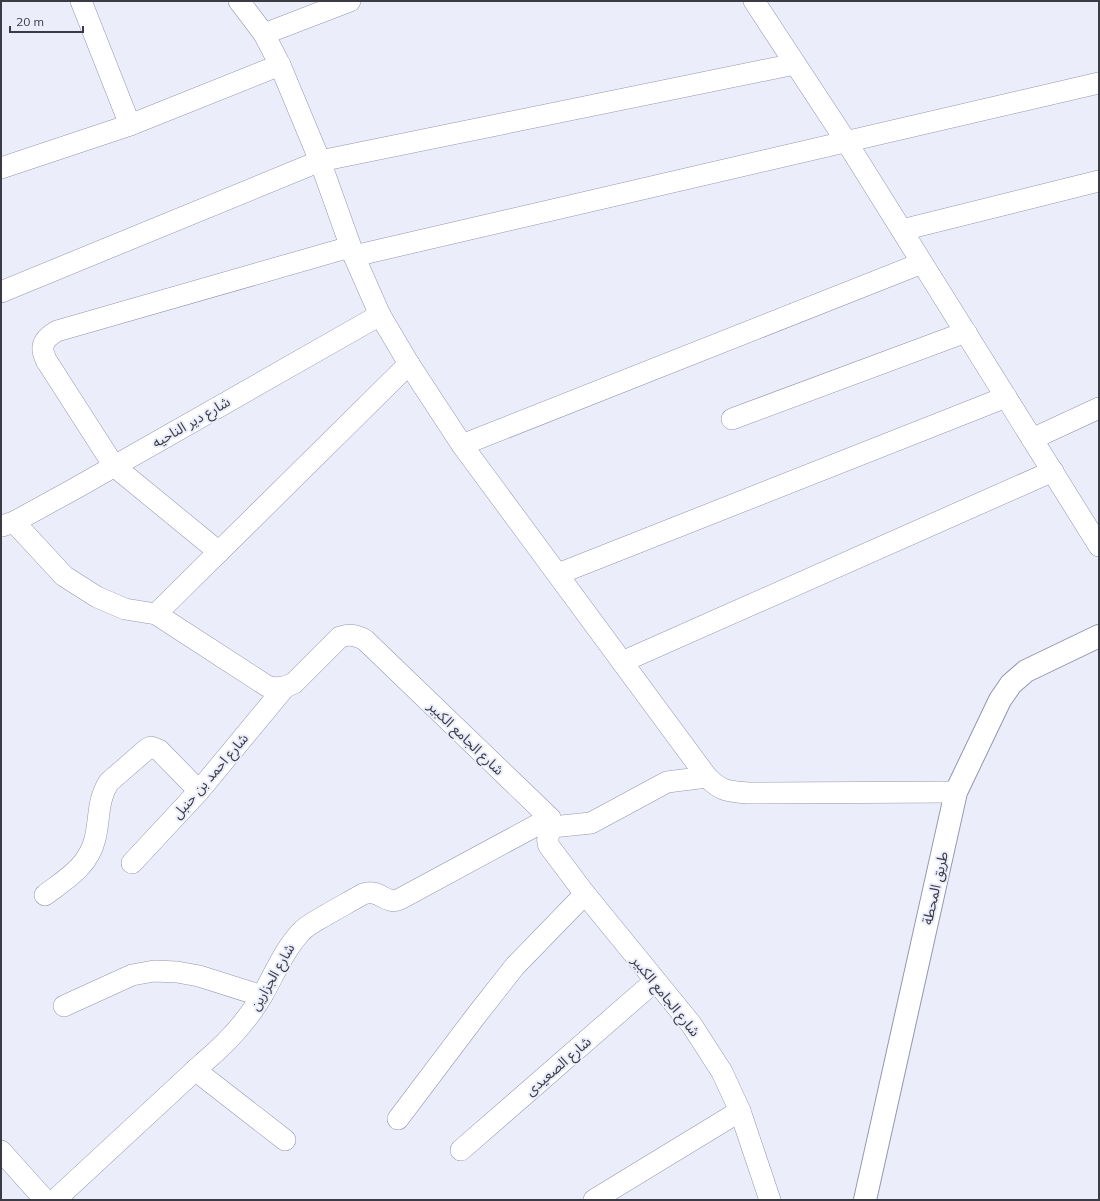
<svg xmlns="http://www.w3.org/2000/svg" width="1100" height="1201" viewBox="0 0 1100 1201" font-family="Mulish,'Noto Sans Arabic',sans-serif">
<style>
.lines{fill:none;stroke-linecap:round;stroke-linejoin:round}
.minor-casing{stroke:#9397ac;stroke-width:22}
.tertiary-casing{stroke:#9397ac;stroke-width:24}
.minor{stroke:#fff;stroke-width:21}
.tertiary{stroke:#fff;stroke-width:22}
.labels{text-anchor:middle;stroke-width:4;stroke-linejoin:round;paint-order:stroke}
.street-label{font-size:14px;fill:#3a3b44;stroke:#ebedfb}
</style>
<rect width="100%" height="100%" fill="#ebedfb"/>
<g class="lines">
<g class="minor-casing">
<g id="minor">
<path d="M81,1L130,125"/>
<path d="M239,1L264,34L280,65L320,161L354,256L380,315L409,364L462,445L707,777C722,792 728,791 748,793L956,792"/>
<path d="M754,1L846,141L1099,546"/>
<path d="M264,34L350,1"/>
<path d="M1,168L130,125L280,65"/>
<path d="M902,230L1099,181"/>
<path d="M354,256L1099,83"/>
<path d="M1,292L320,161L795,64"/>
<path d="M732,419L966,332"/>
<path d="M1032,439L1099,408"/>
<path d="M462,445L922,263"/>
<path d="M14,522L64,576L97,597L125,609L156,614L267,686C277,689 284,688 294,683L340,637C350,634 356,635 365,640L550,818C555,829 544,836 549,846L585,894L691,1024L722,1072L740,1111L770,1200"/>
<path d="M2,526L14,522L76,488L380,315"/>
<path d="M219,552L114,466L46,360C45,357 43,353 43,350C42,341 50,335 57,331L350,247"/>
<path d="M558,574L1006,397"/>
<path d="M156,614L409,364"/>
<path d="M622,662L1053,471"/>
<path d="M552,827L591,823L667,782L707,777"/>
<path d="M132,863L199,791L285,687"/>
<path d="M45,895C66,879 88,867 95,839C100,819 97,800 109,782L147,749L151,747L159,750L199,791"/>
<path d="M64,1006L132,975L154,971L177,972L199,976L262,996"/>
<path d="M195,1070L285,1140"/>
<path d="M398,1119L475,1017L515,966L585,894"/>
<path d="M461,1150L655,981"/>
<path d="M1,1151L45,1200"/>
<path d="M55,1200L203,1063C227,1043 247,1022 263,994C275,973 284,950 301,932C307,925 318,920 326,915C338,908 351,901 363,894C381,888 385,906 400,899L550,818"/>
<path d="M594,1200L740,1111"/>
</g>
</g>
<g class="tertiary-casing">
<path id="tertiary" d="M865,1200L956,792L1000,700L1011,684L1026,671L1099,636"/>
</g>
<use href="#minor" class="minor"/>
<use href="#tertiary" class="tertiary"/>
</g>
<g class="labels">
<g class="street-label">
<text transform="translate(191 422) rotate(-30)" y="5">شارع دير الناحيه</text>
<text transform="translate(466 738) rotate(44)" y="5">شارع الجامع الكبير</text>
<text transform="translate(210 776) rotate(-49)" y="5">شارع احمد بن حنبل</text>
<text transform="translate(935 888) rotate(-77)" y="5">طريق المحطة</text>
<text transform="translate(272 977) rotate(-60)" y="5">شارع الجزارين</text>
<text transform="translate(666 996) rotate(51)" y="5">شارع الجامع الكبير</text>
<text transform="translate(558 1066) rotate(-41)" y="5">شارع الصعيدى</text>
</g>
</g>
<rect width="1100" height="1201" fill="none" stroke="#3a3b44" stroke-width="4"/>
<path d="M10 26v6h73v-6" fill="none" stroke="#3a3b44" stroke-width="2"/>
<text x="16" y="26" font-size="12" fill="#3a3b44" stroke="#ebedfb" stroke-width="3" paint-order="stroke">20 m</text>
</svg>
